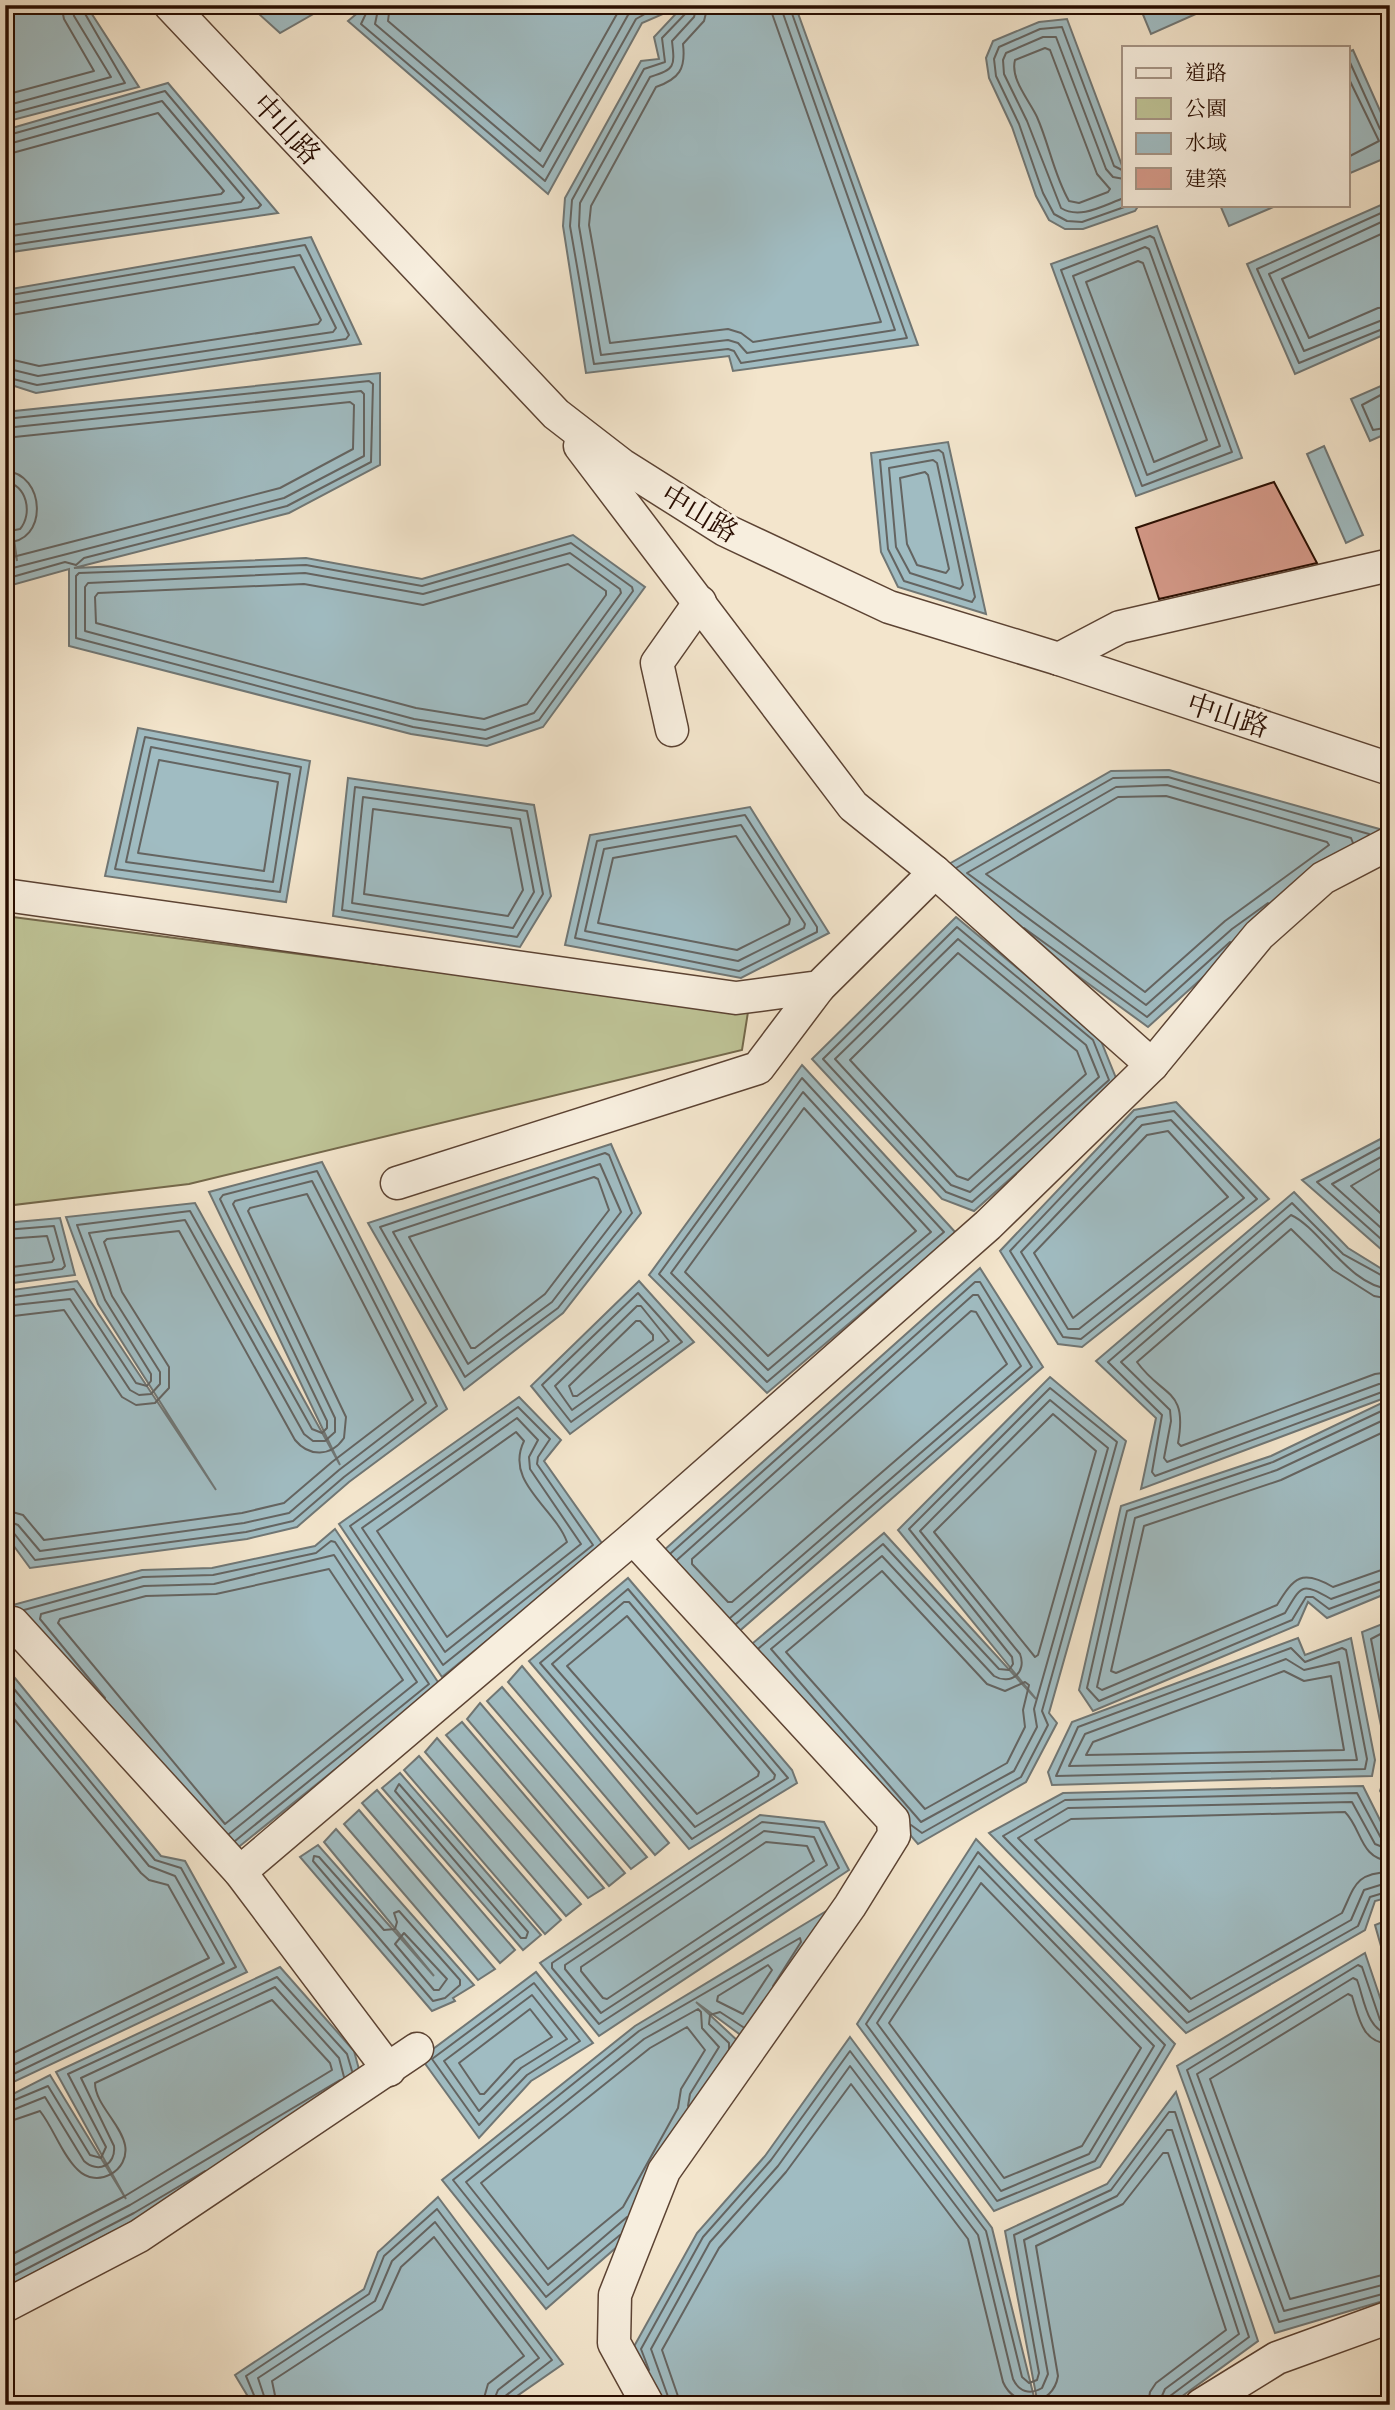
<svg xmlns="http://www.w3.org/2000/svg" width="1395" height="2410" viewBox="0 0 1395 2410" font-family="Vollkorn,'Noto Serif TC',serif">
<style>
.green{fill:#bec396;stroke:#74684b;stroke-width:2}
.water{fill:#a0bcc2;stroke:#707674;stroke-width:2}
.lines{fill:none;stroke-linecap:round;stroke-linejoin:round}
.shore{stroke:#646461;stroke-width:2}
.building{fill:#d59989;stroke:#290d00;stroke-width:2}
.minor-casing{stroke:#5c4333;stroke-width:35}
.minor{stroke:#f7eede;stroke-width:32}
.labels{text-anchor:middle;stroke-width:6;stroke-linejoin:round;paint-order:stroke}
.street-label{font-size:28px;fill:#290d00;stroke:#f7eede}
</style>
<rect width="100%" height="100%" fill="#f3e5cc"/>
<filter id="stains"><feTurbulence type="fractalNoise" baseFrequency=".00286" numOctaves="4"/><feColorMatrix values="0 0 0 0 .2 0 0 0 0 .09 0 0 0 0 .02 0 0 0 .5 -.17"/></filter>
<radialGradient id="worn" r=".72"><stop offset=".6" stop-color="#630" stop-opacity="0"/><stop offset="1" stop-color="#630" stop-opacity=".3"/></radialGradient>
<path class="green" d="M5,916L748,1012L742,1050L189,1184L5,1206Z"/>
<g class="water">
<path d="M5,5H86L139,87L5,122Z"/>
<path d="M249,5H329L280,33Z"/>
<path d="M367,5H670L663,14L642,23L548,194L348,21Z"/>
<path d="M684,5H795L918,345L733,371L729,356L586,373L563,226L565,198L641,61L659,59L654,37Z"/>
<path d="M1139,5H1216L1151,34Z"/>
<path d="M1067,19L1124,171V205H1139L1135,211L1083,229H1065L1049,220L1036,196L1012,127L989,78L986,58L993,41L1039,22Z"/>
<path d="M1353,50L1390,133V156L1348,174V52Z"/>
<path d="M168,83L278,213L5,253V130Z"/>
<path d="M1390,201V332L1295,374L1247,264Z"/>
<path d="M1220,205H1278L1229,226Z"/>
<path d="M1157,226L1242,458L1136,496L1051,264Z"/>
<path d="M311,237L361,344L36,393L5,383V290Z"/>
<path d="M380,373V465L289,513L74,568L306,558L422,579L573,535L645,587L543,727L487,746L411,734L69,646V569L5,587V504L17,561L5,472V412Z"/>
<path d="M1390,382V432L1370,441L1351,399Z"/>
<path d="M948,442L986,614L898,587L881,552L871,453Z"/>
<path d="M1324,446L1363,535L1346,543L1307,454Z"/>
<path d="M138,728L310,761L286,902L105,876Z"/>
<path d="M1169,770L1390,832L1242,942L1148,1027L935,872L1111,771Z"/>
<path d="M348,778L534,805L551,896L520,947L333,916Z"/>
<path d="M750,807L829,933L741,978L565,945L590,835Z"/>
<path d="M956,917L1099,1036L1118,1083L974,1211L942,1199L812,1059Z"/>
<path d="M802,1065L956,1233L767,1393L649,1275Z"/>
<path d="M1176,1102L1269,1199L1082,1347L1058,1344L1000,1251L1134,1110Z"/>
<path d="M1390,1134V1257L1302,1180Z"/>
<path d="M611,1144L641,1213L563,1313L464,1390L368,1223Z"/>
<path d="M322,1162L447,1409L349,1482L297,1527L247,1539L30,1568L5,1534V1291L77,1281L216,1490L98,1304L66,1217L195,1203L340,1465L209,1192Z"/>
<path d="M1294,1192L1348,1248L1390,1274V1396L1141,1489L1156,1418L1096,1361Z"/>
<path d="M60,1218L75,1275L5,1284V1223Z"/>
<path d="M980,1268L1043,1367L728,1641L653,1560Z"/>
<path d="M639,1281L694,1342L570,1434L531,1386Z"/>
<path d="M1050,1377L1126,1441L1049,1713L1057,1723L1026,1782L918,1844L747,1648L884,1533L1036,1699L898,1530Z"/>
<path d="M519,1397L561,1440L544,1461L604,1546L442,1677L339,1524Z"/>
<path d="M1390,1399V1592L1327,1618L1308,1602L1298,1625L1093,1711L1079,1690L1121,1506L1271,1456Z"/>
<path d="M335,1529L440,1685L220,1862L9,1606L142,1570L212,1568L315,1546Z"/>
<path d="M628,1578L792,1770L797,1783L689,1849L529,1661Z"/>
<path d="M1390,1621V1808L1380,1791L1389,1765L1362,1632Z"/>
<path d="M1298,1638L1305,1655L1351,1638L1375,1760L1372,1776L1052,1785L1048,1772L1072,1722Z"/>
<path d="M5,1666L161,1856L185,1861L247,1972L5,2086Z"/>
<path d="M522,1666L669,1843L655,1855L508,1682Z"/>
<path d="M502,1687L647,1857L631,1869L487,1701Z"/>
<path d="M480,1703L625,1873L609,1886L467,1719Z"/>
<path d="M462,1722L604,1888L588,1898L446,1735Z"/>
<path d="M437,1738L581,1904L566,1916L425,1752Z"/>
<path d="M419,1756L561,1920L545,1934L404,1770Z"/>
<path d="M400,1773L541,1935L523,1950L382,1788Z"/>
<path d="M1363,1786L1390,1840V1897L1375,1901L1365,1930L1186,2033L989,1833L1063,1793Z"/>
<path d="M377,1790L515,1950L500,1963L362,1803Z"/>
<path d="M359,1810L495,1969L478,1980L344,1824Z"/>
<path d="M760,1815L824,1822L849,1870L599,2036L540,1963Z"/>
<path d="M336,1829L474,1985L453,1998L455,2001L432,2011L300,1857L318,1845L434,1976L324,1842Z"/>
<path d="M976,1839L1175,2044L1100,2167L994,2211L857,2024Z"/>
<path d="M833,1907L746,2039L696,2002L740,2043L643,2224L546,2309L442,2180L635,2026Z"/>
<path d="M1390,1919V1978L1375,1925Z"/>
<path d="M1365,1953L1390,2027V2299L1275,2333L1177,2066Z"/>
<path d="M280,1967L354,2051L363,2084L137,2219L5,2288V2098L50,2075L126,2199L56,2072Z"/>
<path d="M536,1972L593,2043L531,2081L479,2138L421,2058Z"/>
<path d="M850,2037L992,2228L1036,2405H656L632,2350L697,2233L765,2156Z"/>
<path d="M1176,2092L1258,2341L1170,2405H1038L1005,2231L1107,2184Z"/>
<path d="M438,2197L563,2364L504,2405H253L235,2375L364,2289L378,2252Z"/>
</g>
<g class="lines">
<g class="shore">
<path d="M370,5L361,24L545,181L636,19L661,5"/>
<path d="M379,5L375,24L543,167L628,15L643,5"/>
<path d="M390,5L388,21L540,151L622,5"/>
<path d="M688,5L686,13L662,38L665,62L644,69L572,200L570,226L594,364L728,349L734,351L741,363L907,338L789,5"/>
<path d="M697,5L694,17L672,41C675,67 675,69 650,77L580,203L579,226L601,355L728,340L738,343L747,353L895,330L780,5"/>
<path d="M708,5L704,21L683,44C686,69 679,79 656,87L591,206L589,225L610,343L728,329L741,333L753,342L881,322L769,5"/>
<path d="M1045,48L1050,50L1097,174L1110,189L1108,192L1079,203L1069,201C1054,175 1049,144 1037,117C1029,100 1010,79 1015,60Z"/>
<path d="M1348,58L1380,129L1390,133"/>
<path d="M1348,77L1379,141L1348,157"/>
<path d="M5,95L94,71L64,19L61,5"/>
<path d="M5,106L111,77L74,16L72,5"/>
<path d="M5,115L125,83L80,5"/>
<path d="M5,136L165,91L261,205L258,208L5,246"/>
<path d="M5,145L162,101L244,198L241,202L5,237"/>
<path d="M5,155L158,113L224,191L221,194L5,226"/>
<path d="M1124,171L1114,166L1062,27L1040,29L999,47L994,59L996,76L1019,124L1043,193L1054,214L1067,221L1082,222L1130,205"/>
<path d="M1124,179L1113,177L1106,169L1056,37H1043L1006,53L1003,60L1004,74L1027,121L1061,208C1080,220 1104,205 1124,198"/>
<path d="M1390,209L1257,269L1299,363L1390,326"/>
<path d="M1390,218L1269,274L1304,351L1390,317"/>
<path d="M1390,230L1282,279L1309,338L1378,308L1390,307"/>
<path d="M1150,236L1154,238L1232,452L1142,486L1061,270Z"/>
<path d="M1145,247L1149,249L1220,446L1147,475L1073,276Z"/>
<path d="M1138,261L1143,263L1207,440L1154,462L1086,282Z"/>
<path d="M5,296L305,245L349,335L346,339L37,385L5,377"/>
<path d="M5,305L300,255L336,328L333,332L38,376L5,368"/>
<path d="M5,316L294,267L321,320L318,324L39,366L5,358"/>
<path d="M1390,390L1362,405L1373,430L1390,427"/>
<path d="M5,419L369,381L373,384L371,462L287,506L84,558L76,565L65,562L5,579"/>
<path d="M5,428L361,391L364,394V456L284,498L5,570"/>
<path d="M5,438L350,402L354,405L353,449L280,488L5,559"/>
<path d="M939,450L943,453L975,597L972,602L904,581L888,549L880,460Z"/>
<path d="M933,460L937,463L963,585L960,589L910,573L896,547L889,468Z"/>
<path d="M5,471C46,473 49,544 5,542"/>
<path d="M925,472L928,475L949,569L946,573L917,565L907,544L900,478Z"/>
<path d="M5,482C27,484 33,514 20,529L5,532"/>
<path d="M571,543L632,587L633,591L539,720L486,739L413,727L76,638V576L79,573L306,565L422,586Z"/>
<path d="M570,553L620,589L621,593L534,713L485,730L414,719L85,631V587L88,583L305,573L423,594Z"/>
<path d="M568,564L606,591V595L527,704L484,719L416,708L96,623L95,597L98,593L304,584L423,605Z"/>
<path d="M145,737L301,767L280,892L115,869Z"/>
<path d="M151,747L290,774L273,882L126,862Z"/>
<path d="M159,760L278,782L264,871L138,853Z"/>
<path d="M355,787L527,811L543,894L517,937L342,910Z"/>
<path d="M1166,796L1327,842L1329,845L1225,921L1145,992L986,874L1118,797Z"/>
<path d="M363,797L520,819L534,892L513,928L352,903Z"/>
<path d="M373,809L511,828L523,890L508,916L364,894Z"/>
<path d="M745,815L817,927V932L739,971L575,938L597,841Z"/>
<path d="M741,825L805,924L804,928L738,961L585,931L604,849Z"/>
<path d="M736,836L790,919L789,924L737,950L598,923L613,858Z"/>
<path d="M956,868L1113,778L1168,777L1369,834"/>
<path d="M1268,903L1232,929L1146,1005L967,873L1116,787L1167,785L1351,838L1353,843"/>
<path d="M957,927L1093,1040L1109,1080L972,1202L946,1192L823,1059Z"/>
<path d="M1024,928L1147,1017L1230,942"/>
<path d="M958,939L1086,1045L1099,1077L970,1192L951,1185L835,1059Z"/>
<path d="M958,953L1077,1051L1086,1074L968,1180L957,1176L850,1060Z"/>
<path d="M802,1078L944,1232L767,1382L659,1274Z"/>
<path d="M803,1092L931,1232L768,1370L671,1273Z"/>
<path d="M804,1108L916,1231L768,1356L685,1272Z"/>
<path d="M1174,1111L1257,1199L1081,1339L1063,1337L1010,1251L1137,1117Z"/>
<path d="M1171,1120L1244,1198L1079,1329H1068L1021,1252L1142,1125Z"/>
<path d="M1168,1131L1228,1197L1073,1318L1034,1253L1147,1135Z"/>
<path d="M1390,1142L1317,1182L1390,1247"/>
<path d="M1390,1152L1332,1184L1390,1236"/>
<path d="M605,1153L609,1155L632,1213L558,1308L465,1377L380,1227Z"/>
<path d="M1390,1163L1351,1186L1390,1222"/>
<path d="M600,1164L621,1212L552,1302L468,1364L393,1232Z"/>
<path d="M594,1177L598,1179L609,1210L545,1294L475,1348H471L409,1237Z"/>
<path d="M5,1230L54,1226L65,1266L62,1269L5,1277"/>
<path d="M5,1239L47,1236L54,1259L52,1262L5,1268"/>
<path d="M1390,1280L1343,1254L1292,1203L1108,1362L1162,1415L1152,1472L1155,1476L1382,1392L1390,1393"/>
<path d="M1390,1289C1349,1286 1320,1228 1291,1215L1121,1362L1170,1410L1171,1421L1164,1458L1167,1462L1379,1384L1390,1383"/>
<path d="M638,1293L682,1342L571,1422L542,1385Z"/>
<path d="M5,1298L74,1289L136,1383L147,1386L151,1381V1374L105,1300L77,1225L190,1211L312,1429L322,1433L327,1428V1421L220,1199L223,1195L317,1171L437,1406L344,1477L293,1521L246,1532L35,1560L13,1532L5,1529"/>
<path d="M1390,1299L1374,1296L1333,1270L1291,1229L1137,1362C1163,1398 1188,1388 1178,1443L1181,1446L1375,1374L1390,1372"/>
<path d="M5,1306L70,1299L130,1390L139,1395L151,1394L160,1384V1372L112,1296L89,1233L185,1220L304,1434L313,1441H325L335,1432V1418L233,1204L235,1201L312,1181L426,1403L339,1470L289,1513L244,1523L40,1551L18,1525L5,1520"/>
<path d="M637,1306H641L669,1341L572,1410L555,1386Z"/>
<path d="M971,1311L976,1312L1007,1364L732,1602H728L692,1564V1559Z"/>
<path d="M5,1317L64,1310L122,1397L136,1405L155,1403L169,1388V1367L122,1292L104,1242L107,1239L179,1231L295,1440C309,1457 331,1457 344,1438L346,1417L248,1211L250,1208L307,1194L413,1400L332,1462L284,1503L242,1513L44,1540L23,1515L5,1510"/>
<path d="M636,1321H640L653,1335V1340L577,1396H573L569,1386Z"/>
<path d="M1050,1400L1108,1448L1034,1709L1037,1727L1014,1771L921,1822L771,1649L882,1556L994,1676C1011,1686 1027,1672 1020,1654L920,1531Z"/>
<path d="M518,1407L550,1439L538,1457L537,1464L593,1545L443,1665L350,1526Z"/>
<path d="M1390,1407L1273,1462L1127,1511L1087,1688L1099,1701L1292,1620L1306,1597H1313L1329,1609L1390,1586"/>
<path d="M1053,1414L1096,1451L1038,1655L1035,1657L934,1532Z"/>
<path d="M1390,1417L1277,1470L1135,1518L1097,1687L1102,1690L1285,1613C1302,1585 1301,1582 1331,1599L1390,1578"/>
<path d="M517,1418L538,1440L529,1457L530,1469L581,1544L445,1652L362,1528Z"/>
<path d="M1390,1429L1281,1480L1144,1526L1111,1671L1116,1673L1277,1605C1294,1577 1302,1569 1333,1587L1390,1567"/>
<path d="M516,1432L524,1441C504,1482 554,1507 567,1542L447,1637L377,1531Z"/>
<path d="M671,1553L975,1282H980L1032,1367L736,1624"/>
<path d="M677,1560L973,1295H978L1021,1366L730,1618"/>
<path d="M329,1569L403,1680L225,1824L58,1623L60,1619L146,1596L216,1594Z"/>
<path d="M882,1571L987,1684L1005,1691L1025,1682L1029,1685L1023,1710L1025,1727L1007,1763L925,1809L786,1652Z"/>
<path d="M628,1589L788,1778L692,1839L540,1663Z"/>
<path d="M624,1602H629L775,1775L774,1779L695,1827L552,1664Z"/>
<path d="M24,1610L143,1577L213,1575L316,1553L331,1541L335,1542L429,1684L235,1841"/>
<path d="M627,1616L759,1772L758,1776L697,1814L567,1666Z"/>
<path d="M1390,1629L1371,1639L1390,1735"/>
<path d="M759,1648L883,1544L999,1669L1009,1670L1013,1664L1012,1657L909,1529L1050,1388L1117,1442L1042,1711L1048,1725L1021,1777L922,1833L911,1825"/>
<path d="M1291,1648L1305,1662L1342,1648L1346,1650L1367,1759L1365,1769L1056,1776L1078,1727Z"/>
<path d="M1286,1659L1304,1670L1339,1662L1357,1760L1069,1766L1085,1734Z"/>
<path d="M1284,1671L1304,1681L1331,1676L1344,1750L1086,1755L1093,1742Z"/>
<path d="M5,1678L155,1860L181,1868L236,1967L5,2078"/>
<path d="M5,1691L149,1866L175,1876L224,1963L5,2069"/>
<path d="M105,1698L40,1619L41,1614L144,1586L214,1584L334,1555L417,1682L229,1834"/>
<path d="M5,1708L141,1873L149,1880L168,1885L209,1958L5,2057"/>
<path d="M399,1784L528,1932L526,1938H521L395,1791Z"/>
<path d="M762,1822L819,1828L839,1868L599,2024L552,1968V1963Z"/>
<path d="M764,1831L814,1837L827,1865L601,2013L565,1969V1965Z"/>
<path d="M1390,1841L1381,1838L1357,1793L1065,1800L1003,1836L1187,2023L1358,1926L1370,1897L1390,1891"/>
<path d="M766,1842L807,1846L814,1861L607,1999L603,1998L581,1971V1967Z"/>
<path d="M1390,1850L1375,1844L1352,1802L1068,1808L1018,1838L1189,2012L1351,1920L1364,1890L1390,1882"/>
<path d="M978,1852L1165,2045L1095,2161L997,2201L866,2024Z"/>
<path d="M314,1856L319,1857L384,1930L395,1929L397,1922L394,1913L399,1911L460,1980V1985L445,1998L433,2001L313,1861Z"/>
<path d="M1390,1861C1360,1859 1362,1829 1345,1812L1071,1819L1035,1840L1191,1999L1342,1913C1355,1886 1355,1873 1390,1872"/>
<path d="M979,1866L1154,2046L1089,2154L1001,2191L877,2023Z"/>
<path d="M981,1883L1141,2048L1082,2146L1004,2178L889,2023Z"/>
<path d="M404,1933L447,1979L439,1990H434L395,1944Z"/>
<path d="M768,1965L772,1970L743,2014L717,2001L718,1996Z"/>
<path d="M534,1983L580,2041L527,2075L479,2125L432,2059Z"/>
<path d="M532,1995L567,2039L521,2068L479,2111L444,2061Z"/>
<path d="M530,2009L552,2037L515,2060L484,2094H480L459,2063Z"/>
<path d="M1390,2025L1380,2020L1362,1967L1358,1965L1187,2070L1279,2322L1390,2292"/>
<path d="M687,2027L705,2050L681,2089L678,2108L623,2207L548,2269L481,2183L650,2048Z"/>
<path d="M1390,2034C1367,2032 1364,1998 1357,1980L1353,1978L1197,2074L1284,2311L1390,2283"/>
<path d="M1390,2044C1362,2043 1359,2018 1352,1996L1348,1994L1210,2079L1290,2299L1390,2273"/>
<path d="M729,2049V2043L709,2024L710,2015L720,2012L743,2027"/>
<path d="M5,2104L48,2086L90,2155L101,2158L106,2147L68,2074L277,1977L347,2054L352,2071"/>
<path d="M5,2113L45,2097L84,2161C98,2174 116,2165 114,2146L81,2078L275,1987L339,2058L344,2077"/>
<path d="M5,2123L40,2111C54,2129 62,2155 78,2170C97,2189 130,2171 125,2145C121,2124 95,2104 95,2083L272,2000L330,2063L332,2070L125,2196L5,2258"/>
<path d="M627,2217L548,2285L466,2182L644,2039L698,2009L701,2012L702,2028L719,2047L690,2094L688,2106"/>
<path d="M620,2235L546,2297L453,2180L639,2031L800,1938L801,1942L773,1986"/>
<path d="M5,2270L130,2205L340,2080"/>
<path d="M5,2280L134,2213L205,2171"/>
<path d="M649,2370L641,2349L703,2237L771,2160L850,2051L986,2231L1022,2377L1029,2383L1037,2380L1039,2373L1014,2235L1111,2190L1169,2112H1175L1249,2337L1170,2396L1167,2405"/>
<path d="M258,2405L246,2376L369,2294L384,2256L437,2209L552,2360L504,2397L501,2405"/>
<path d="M267,2405L258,2378L375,2301L392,2261L435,2222L539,2358L498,2390L492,2405"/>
<path d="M277,2405L272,2381L382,2309L401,2267L434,2237L524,2356L488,2384L482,2405"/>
<path d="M671,2405L651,2349L710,2242L778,2166L850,2066L978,2235L1013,2379C1019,2392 1030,2395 1042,2388L1048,2374L1024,2240L1117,2196L1167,2130H1172L1239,2334L1165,2389L1158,2405"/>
<path d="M681,2405L662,2350L719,2248L786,2172L851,2084L968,2239L1003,2382C1015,2410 1053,2407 1058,2376L1036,2246L1123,2204L1163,2153H1168L1226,2330L1156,2383L1150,2392L1148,2405"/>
</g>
</g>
<path class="building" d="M1274,482L1317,563L1159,599L1136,528Z"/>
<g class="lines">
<g class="minor-casing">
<g id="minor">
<path d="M170,5L556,414L622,465L725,530L889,607L1059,659L1390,769"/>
<path d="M580,446L853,806L935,872L1152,1065"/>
<path d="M1059,659L1120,627L1390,565"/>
<path d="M672,730L657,663L700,602"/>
<path d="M5,895L736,998L819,987L935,872"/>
<path d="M397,1183L758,1068L819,987"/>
<path d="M633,1538L893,1820L894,1835L850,1906L664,2171L615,2295L614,2343L648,2405"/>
<path d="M13,1623L240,1872L389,2070"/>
<path d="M240,1872L633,1538L988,1225L1152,1065L1259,935L1323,878L1390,843"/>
<path d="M5,2306L139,2236L417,2049"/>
<path d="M1201,2405L1277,2358L1390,2317"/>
</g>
</g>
<use href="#minor" class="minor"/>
</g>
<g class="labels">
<g class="street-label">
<text transform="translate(287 129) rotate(47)" y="10">中山路</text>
<text transform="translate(700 513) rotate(31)" y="10">中山路</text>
<text transform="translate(1228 715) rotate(18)" y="10">中山路</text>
</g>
</g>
<rect width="1395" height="2410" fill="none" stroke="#f3e5cc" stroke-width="28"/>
<rect x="7" y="7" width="1381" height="2396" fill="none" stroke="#290d00" stroke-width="3.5"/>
<rect x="14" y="14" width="1367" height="2382" fill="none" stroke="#290d00" stroke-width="2"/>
<rect x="1122" y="46" width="228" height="161" fill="#f7eede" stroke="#a59485" stroke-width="2"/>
<rect x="1136" y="68" width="35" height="10" fill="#f7eede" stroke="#a59485" stroke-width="2"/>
<text x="1185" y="80" font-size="21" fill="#290d00">道路</text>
<rect x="1136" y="98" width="35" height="21" fill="#bec396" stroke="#a59485" stroke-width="2"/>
<text x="1185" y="116" font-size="21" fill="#290d00">公園</text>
<rect x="1136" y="133" width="35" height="21" fill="#a0bcc2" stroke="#a59485" stroke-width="2"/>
<text x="1185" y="150" font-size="21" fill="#290d00">水域</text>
<rect x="1136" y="168" width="35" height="21" fill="#d59989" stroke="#a59485" stroke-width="2"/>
<text x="1185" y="186" font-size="21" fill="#290d00">建築</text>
<rect width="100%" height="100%" filter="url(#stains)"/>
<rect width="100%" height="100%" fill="url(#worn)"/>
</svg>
